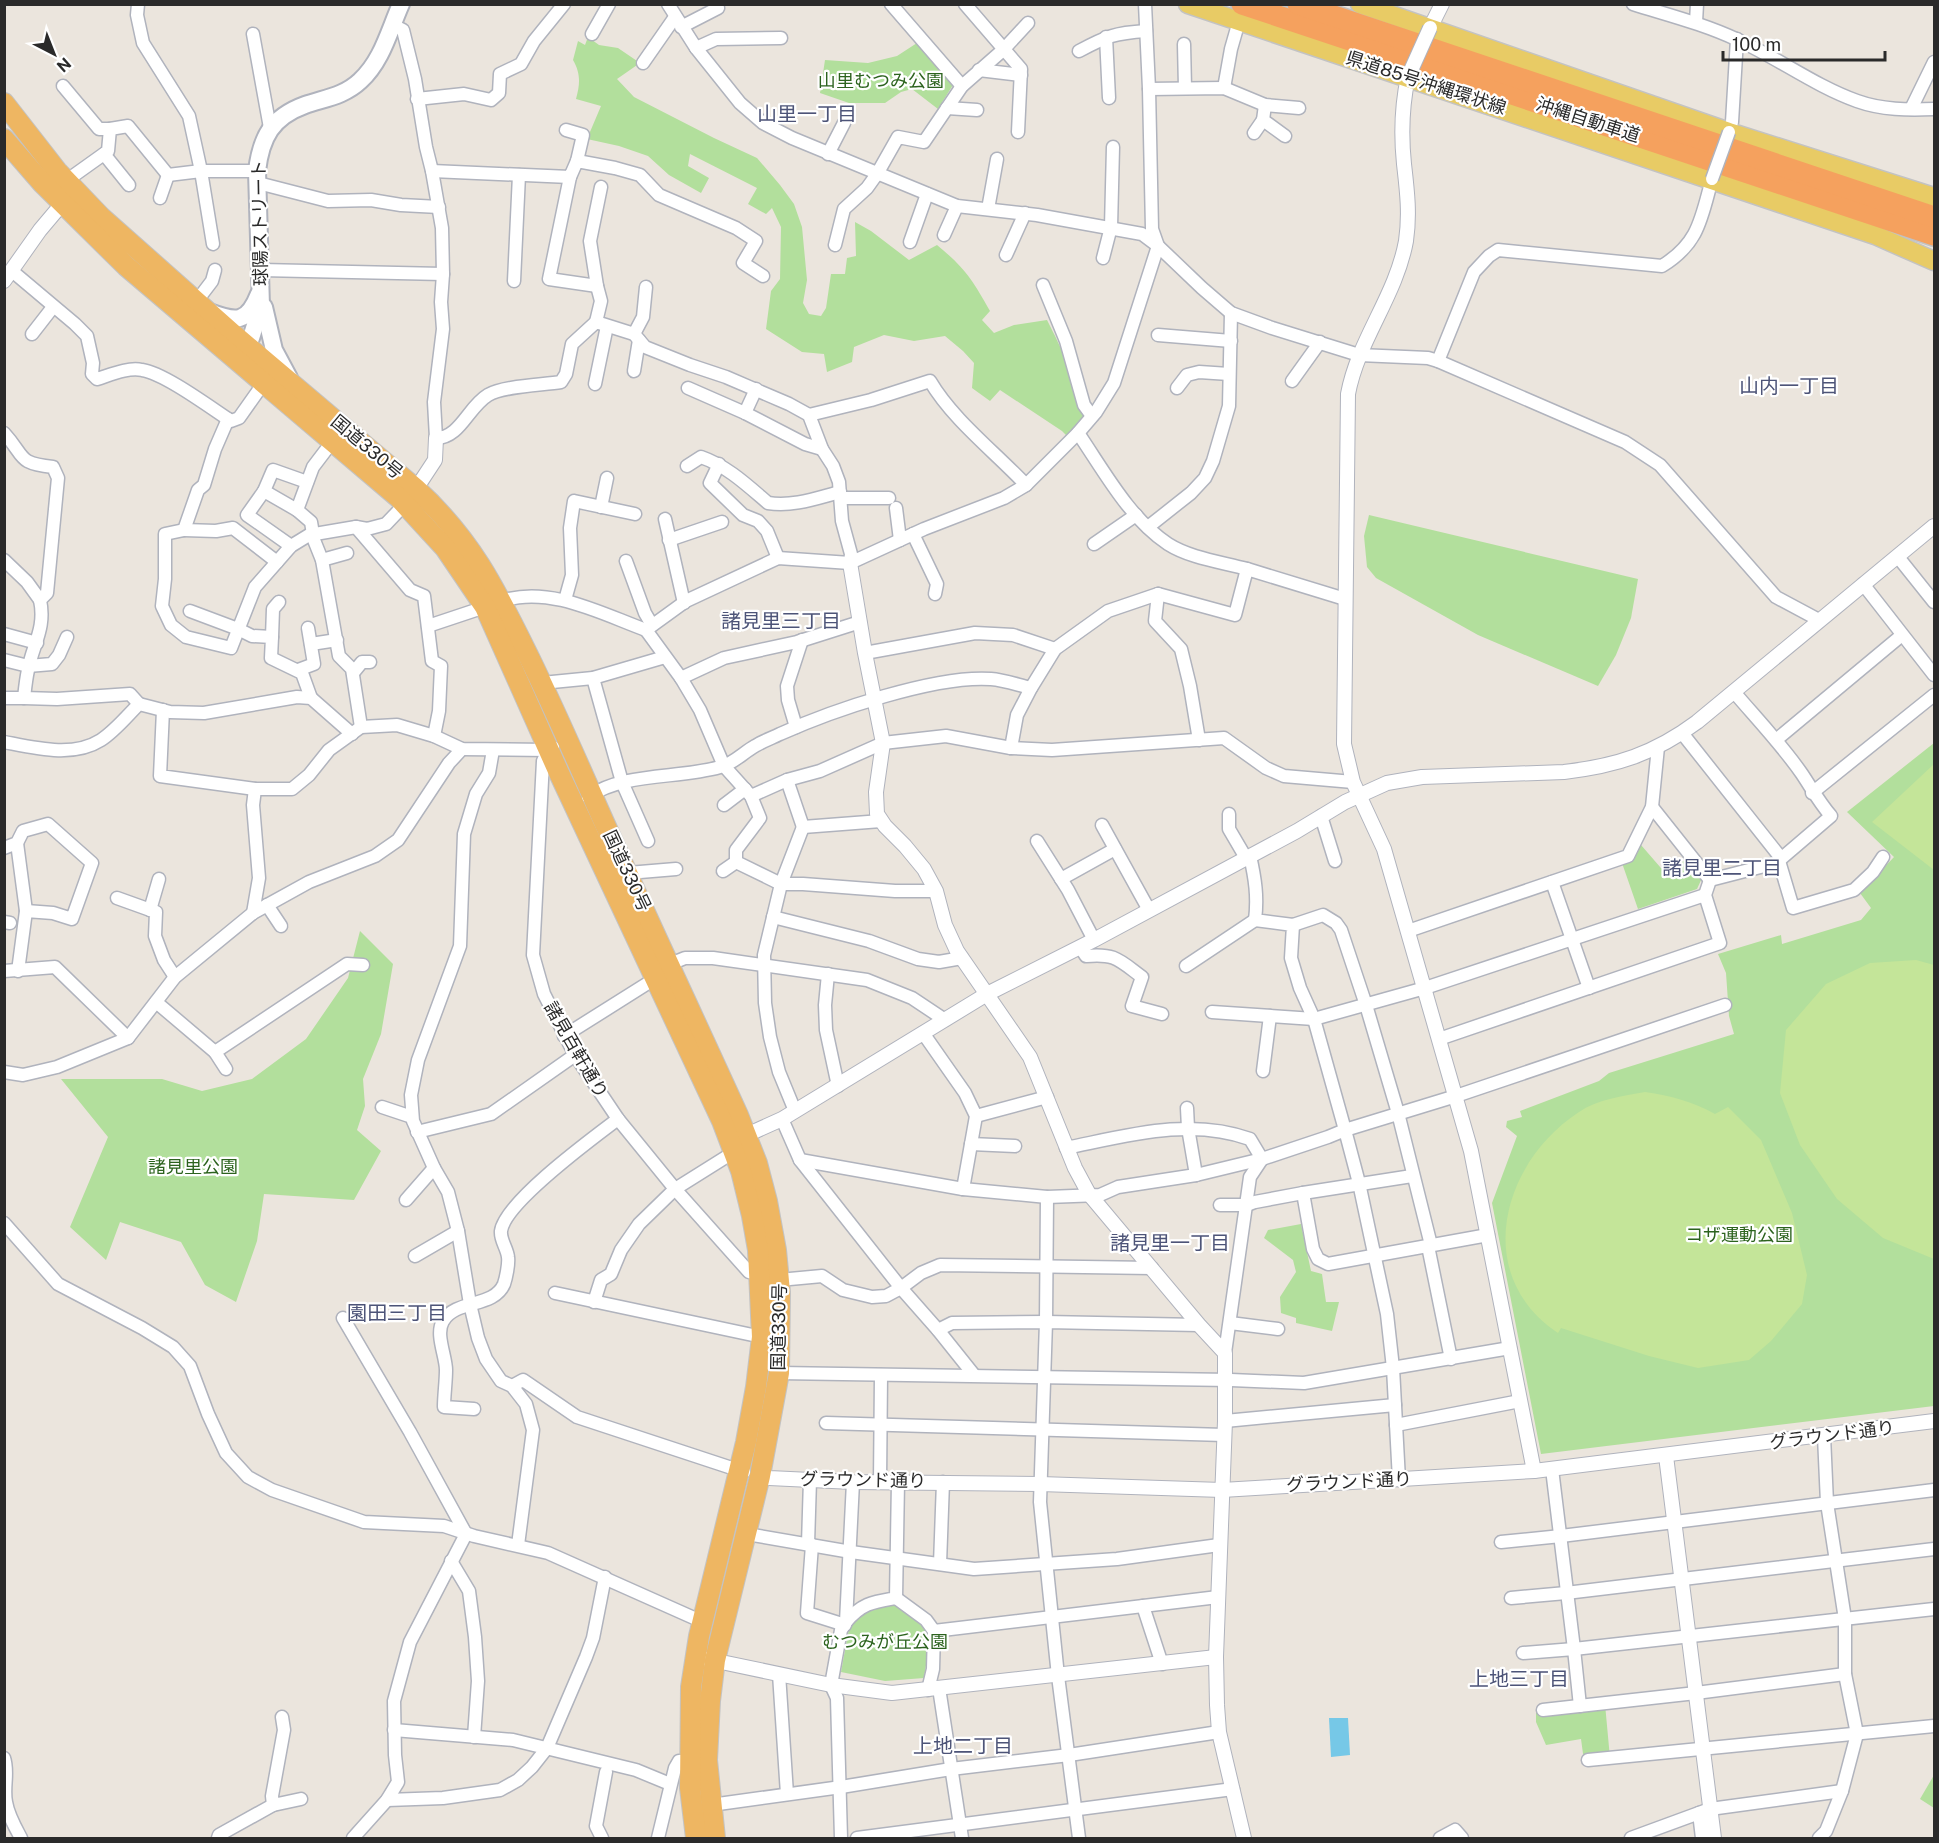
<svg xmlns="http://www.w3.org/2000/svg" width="1939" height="1843" viewBox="0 0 1939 1843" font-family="'Public Sans','Noto Sans JP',sans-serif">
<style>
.green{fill:#b2df9c}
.pitch{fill:#c4e599}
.water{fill:#76c8e7}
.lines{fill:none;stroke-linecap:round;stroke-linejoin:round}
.minor-casing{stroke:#b0b3bd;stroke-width:15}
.tertiary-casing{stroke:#b0b3bd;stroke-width:16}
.secondary-casing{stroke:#b0b3bd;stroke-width:20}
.primary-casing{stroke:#c3c3c3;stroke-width:21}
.trunk-casing{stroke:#c3c3c3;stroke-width:22}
.motorway-casing{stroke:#c3c3c3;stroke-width:24}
.minor{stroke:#fff;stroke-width:12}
.tertiary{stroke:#fff;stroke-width:14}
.secondary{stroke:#fff;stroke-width:16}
.primary{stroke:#e8cb65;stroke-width:18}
.trunk{stroke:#eeb662;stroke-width:20}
.motorway{stroke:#f5a15e;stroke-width:21}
.minor-bridge-casing{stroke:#b0b3bd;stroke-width:15;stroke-linecap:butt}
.tertiary-bridge-casing{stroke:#b0b3bd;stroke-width:16;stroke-linecap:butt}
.minor-bridge{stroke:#fff;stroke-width:12}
.tertiary-bridge{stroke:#fff;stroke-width:14}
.labels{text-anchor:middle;stroke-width:4.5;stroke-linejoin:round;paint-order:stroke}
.park-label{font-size:18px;fill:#2c631e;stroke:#fff}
.street-label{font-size:18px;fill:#2a2a2a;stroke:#fff}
.neighbourhood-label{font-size:20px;fill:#4d5478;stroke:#fff}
</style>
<rect width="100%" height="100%" fill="#ebe5dd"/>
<g class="green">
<path d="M588,37L599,45L618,48L640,63L617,79L634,97L714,138L757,158L780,185L794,204L802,227L807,280L803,303L809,314L821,316L826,308L831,274H845L847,258L856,256L855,222L871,231L909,260L937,245C965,268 972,279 990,311L982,320L994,333L1014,325L1047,320C1054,334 1062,349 1067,364C1073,385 1072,404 1090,420L1071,440L1062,431L1000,390L990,401L972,388L974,363L963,351L945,336L914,341L884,335L854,347L852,362L827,372L824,354L802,352L766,329L771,291L780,279L781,227L772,208L766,214L748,204L757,188L690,154L688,166L709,178L701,193L669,175L648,156L619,146L587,139L601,106L576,99C580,84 581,74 573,60L578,41L585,45Z"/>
<path d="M917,43L956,80L938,109L912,89L901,92L885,103H849L820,93L825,60L868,63L897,56Z"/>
<path d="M1369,515L1638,579L1631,618L1616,655L1598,686L1478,635L1376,578L1367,567L1364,536Z"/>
<path d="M1934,743V1406L1541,1454L1492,1203L1517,1136L1506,1127L1507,1121L1522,1117L1520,1111L1599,1081L1609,1073L1734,1034L1729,1016L1726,973L1718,954L1781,935L1782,944L1861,920L1871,908L1860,893L1894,857L1847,812Z"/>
<path d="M1641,845L1667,875L1687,858L1702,878L1697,889L1638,909L1622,863L1635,857Z"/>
<path d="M360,931L393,964L381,1034L363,1079L365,1106L357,1130L381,1151L354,1200L264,1194L257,1241L236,1302L205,1285L181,1242L120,1222L106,1260L70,1227L108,1137L61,1079H162L202,1091L252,1079L306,1039L348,978Z"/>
<path d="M1301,1224L1311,1271L1322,1274L1326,1302H1339L1332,1331L1296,1323V1318L1281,1313L1280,1297L1296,1272L1293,1260L1264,1238L1268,1230Z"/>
<path d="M887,1603C934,1617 931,1636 924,1678L885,1681L841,1672L850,1623L858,1614Z"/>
<path d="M1605,1704L1610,1758L1584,1761L1581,1739L1546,1745L1536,1722V1711Z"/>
<path d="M1934,1775V1808L1920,1799Z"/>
</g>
<g class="pitch">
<path d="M1934,764V870L1872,822Z"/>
<path d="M1916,960L1934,965V1259L1883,1238L1837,1199L1800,1145L1780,1093L1786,1030L1826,984L1870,963Z"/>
<path d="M1645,1092C1671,1096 1692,1101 1715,1114L1728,1107L1761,1140L1792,1213L1807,1275L1802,1304L1771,1341L1749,1360L1698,1368L1649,1356L1561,1328L1558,1333C1471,1275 1502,1162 1579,1112C1598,1099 1623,1096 1645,1092Z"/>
</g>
<path class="water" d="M1329,1718H1348L1350,1755L1331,1757Z"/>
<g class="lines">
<g class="minor-casing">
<g id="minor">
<path d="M138,4L137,15L143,43L189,116L201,171H257"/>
<path d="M668,4L696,48L740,103L763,123L792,138L957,206L1037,215L1142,234L1158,246L1202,288L1231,313L1272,328L1359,355L1428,358L1438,361L1625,442L1660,465L1776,597L1819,620"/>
<path d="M891,4L962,86"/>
<path d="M965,4L1021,69L1018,132"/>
<path d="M1633,4C1668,15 1704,24 1738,40C1778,58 1815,86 1857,101C1882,110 1908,110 1934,109"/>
<path d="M1696,22L1697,4"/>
<path d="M393,25L403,30L415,79L426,147L432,171L442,228L443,274L441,302L443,329L434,402L436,438C460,438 468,407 488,395C503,386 542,385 561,382L566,374L572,344L596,322L634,334L645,347L690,365L726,377L789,404L809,415L822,449L833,466L839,482L842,521L851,554L850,563"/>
<path d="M681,27L718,8"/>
<path d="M253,34L270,128"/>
<path d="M592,34L609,4"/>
<path d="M1106,37L1109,98"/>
<path d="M1184,44L1185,88"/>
<path d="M696,48L716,39L781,38"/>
<path d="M1079,51C1107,36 1115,33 1146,31"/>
<path d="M643,63L675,17"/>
<path d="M979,70L1021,75"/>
<path d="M63,86L99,129H110"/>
<path d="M1224,88L1231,49L1239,21"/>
<path d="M1149,89L1224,88L1265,105L1299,108"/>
<path d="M417,99L464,94L491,100L499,93L500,74L521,64L534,41L564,4"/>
<path d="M1265,105L1263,120L1285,136"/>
<path d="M947,108L977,110"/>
<path d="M1911,109L1934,62"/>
<path d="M566,130L583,135L577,161"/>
<path d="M1729,132L1732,122L1737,39"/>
<path d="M1254,133L1263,120"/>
<path d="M104,154L129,185"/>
<path d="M828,154L844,123"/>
<path d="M432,171L570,177L577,161L615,168L640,175L659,195L736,228L756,241L743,263L763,276"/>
<path d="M570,177L549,279L597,286L590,241L601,187"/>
<path d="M66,181L108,151L110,129L128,126L168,175L201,171L213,244"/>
<path d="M258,183L328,201L371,200L401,205L439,207"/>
<path d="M160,198L168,175"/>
<path d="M988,209L997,159"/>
<path d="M944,235L957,206"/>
<path d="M910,242L927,194"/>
<path d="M835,245L844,209L867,188L877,174L898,137L924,142L962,86L1003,50L1028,23"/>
<path d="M1006,255L1025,213"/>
<path d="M1103,258L1111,227L1113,147"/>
<path d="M261,270L443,274"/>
<path d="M12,271L75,324L87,336L93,363L92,374L97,379C110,375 128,367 142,370C164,373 211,408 231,421L239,418L263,384"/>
<path d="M514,281L519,175"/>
<path d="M1043,285L1066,341L1084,405L1092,416"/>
<path d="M196,302L212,281L215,270"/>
<path d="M596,322L601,301L597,286"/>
<path d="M32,334L53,307"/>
<path d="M634,334L643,317L646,287"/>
<path d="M1158,335L1231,341"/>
<path d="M1438,361L1474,272L1489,256L1498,250L1662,266C1699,243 1701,219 1712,179"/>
<path d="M634,371L639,340"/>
<path d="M1292,381L1320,342"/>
<path d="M595,384L607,326"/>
<path d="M688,388L745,413L805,444L822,449"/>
<path d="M1177,388L1187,375L1199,372L1229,374"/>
<path d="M745,413L756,389"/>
<path d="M809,415L871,400L930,381C953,420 995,452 1026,485"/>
<path d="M228,419L215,449L204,485L198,490L184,530L165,534V579L162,606L171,625L186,637L231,648L255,587L291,546L309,535L356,527L367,529L386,524L405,504"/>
<path d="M4,433C26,457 16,463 53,467L58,478L47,593L40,600C46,628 33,644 28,670C26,679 25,689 24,698L57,699L130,694L139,704"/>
<path d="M1078,433C1104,471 1129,518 1168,544C1190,558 1221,562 1247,569"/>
<path d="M332,442L313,467L297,510L311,522L314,540L322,560L339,656L352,669L361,727"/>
<path d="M719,464L710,483L743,515L758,521L767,531L778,558"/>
<path d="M687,466L701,457C727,466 747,485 768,503C793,507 817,498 840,492"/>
<path d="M264,491L297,510"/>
<path d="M841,498H889"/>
<path d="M601,507L607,478"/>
<path d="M896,508L900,540"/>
<path d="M665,519L684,603"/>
<path d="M356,527L410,590L424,596L432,661L441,666L439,711L434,736"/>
<path d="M1148,527L1191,493L1205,478L1213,461L1229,406L1231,313"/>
<path d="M184,530L216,531L233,528L277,562"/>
<path d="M913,534L937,584L935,594"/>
<path d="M669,540L722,522"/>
<path d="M1094,544L1136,515"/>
<path d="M291,546L247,515L264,491L273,470L307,482"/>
<path d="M1898,557L1934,602"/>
<path d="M4,560L27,582L40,600"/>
<path d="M322,560L347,553"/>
<path d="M626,561L645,613L652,625"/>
<path d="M1863,584L1934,675"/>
<path d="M1158,594L1155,621L1181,649L1190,686L1199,740"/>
<path d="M565,600L572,575L570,528L574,501L635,514"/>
<path d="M502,601C549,585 602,614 646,630L686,601L778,558L850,563L924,529L1004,498L1026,485L1078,433L1096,412L1114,383L1158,246L1152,229L1149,89L1145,4"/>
<path d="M190,611L238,629L252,636L272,637L271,658L302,673L311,698"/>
<path d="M428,626L485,607"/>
<path d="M646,630L681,678L700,710L724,766L751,796L760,818L736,850V862L781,884H803L895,891H936"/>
<path d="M4,634L37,643"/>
<path d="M272,637L273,609L279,602"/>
<path d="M311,644L337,640"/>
<path d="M865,653L975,633L1013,635L1055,649"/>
<path d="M4,660L28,666L52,664L59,655L67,637"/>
<path d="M298,670L314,664L308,628"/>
<path d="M353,673L362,662H370"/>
<path d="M593,678L622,782L648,841"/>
<path d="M681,678L724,658L797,642L860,622"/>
<path d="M542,683L593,678L665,657"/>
<path d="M4,698H24"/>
<path d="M163,710L160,776L255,789H292L309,775L329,750L361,727L397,725L434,736L462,749L548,750L553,747"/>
<path d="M796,727L788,700L787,686L802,640"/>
<path d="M1682,733L1781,858"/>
<path d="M1776,740L1902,635"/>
<path d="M4,742C35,748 73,758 101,740C115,731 127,716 139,704L170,712L204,713L297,697L311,698L352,734"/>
<path d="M1011,748L1017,715L1031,688L1055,649L1108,611L1158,594L1235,615L1247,569L1345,599"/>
<path d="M493,750L489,773L476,794L464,834L460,946L418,1060L411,1095L413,1121L434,1168L448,1192L458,1231L470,1304L478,1338L486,1359L501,1381L512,1386L526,1404L533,1430L518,1545"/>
<path d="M548,750L543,761L533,955L544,994L575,1055L618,1119L675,1189L749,1272L765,1275"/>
<path d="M787,780L803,827L881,821"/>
<path d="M1812,793L1934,695"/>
<path d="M751,796L787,780L820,771L883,743L946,736L1011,748L1052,750L1224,738L1266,768L1284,776L1353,782"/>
<path d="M588,797C624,772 678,779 720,767C733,764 744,752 755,746C763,741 772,738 780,734C831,711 935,675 991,679C1004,680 1018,685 1031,688"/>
<path d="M724,805L745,789"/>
<path d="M1652,807L1710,880"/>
<path d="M1229,814V829L1246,858"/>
<path d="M1321,816L1335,861"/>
<path d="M1102,825L1149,910"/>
<path d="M1037,841L1068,890L1094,940"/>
<path d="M17,843L26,911"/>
<path d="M4,848L17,843L23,831L48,824L92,863L72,919L53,913L26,911L18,971"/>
<path d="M1250,856C1255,878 1258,897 1255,920L1293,925L1291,958L1300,988L1314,1019L1345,1130L1456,1096L1725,1005"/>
<path d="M1779,861L1793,908L1854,890L1873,872L1883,857"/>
<path d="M723,871L736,862"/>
<path d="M628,873L676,869"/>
<path d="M1061,879L1115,849"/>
<path d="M1710,880L1776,863L1831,816C1819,802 1812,789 1802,774C1782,745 1757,719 1734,692"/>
<path d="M1552,882L1589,988"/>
<path d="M117,898L156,912L155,936L164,960L175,977"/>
<path d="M267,905L281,926"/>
<path d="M150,910L159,879"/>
<path d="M253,913L259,878L253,805L255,789"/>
<path d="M773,917L869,941L918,959L939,962L962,958"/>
<path d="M4,922L10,923"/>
<path d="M1293,925L1323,915L1336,923L1341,930L1366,1005L1398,1113L1430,1241L1429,1251L1451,1359"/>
<path d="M1408,931L1628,856L1652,807L1658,747"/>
<path d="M1080,947L1086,956C1115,953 1119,960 1142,977L1132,1006L1162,1014"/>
<path d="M670,964L685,958H713L867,980L912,998L945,1020"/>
<path d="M1186,966L1255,920"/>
<path d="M4,971L55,967L128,1038"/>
<path d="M828,974L825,1005L826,1030L838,1086"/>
<path d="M156,1002L215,1052L347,964L363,965"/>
<path d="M1212,1012L1314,1019L1425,988L1705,895"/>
<path d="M923,1033L965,1093L976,1116L963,1189"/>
<path d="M564,1036L656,978"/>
<path d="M1439,1039L1720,943L1705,895L1710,880"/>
<path d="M215,1052L226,1069"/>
<path d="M1263,1071L1270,1016"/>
<path d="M4,1072L23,1075L57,1067L128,1038L175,977L253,913L309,882L375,856L398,840L449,763L462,749"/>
<path d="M382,1107L412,1117"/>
<path d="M1187,1108L1188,1128L1196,1175"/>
<path d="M795,1111L779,1072L770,1037L765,1003L764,955L781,884L803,827"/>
<path d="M976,1116L1047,1097"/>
<path d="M782,1119L800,1160L901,1288L938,1330L974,1375"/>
<path d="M417,1132L491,1114L575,1055"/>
<path d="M971,1144L1015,1146"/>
<path d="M1066,1148C1126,1136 1190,1117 1250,1139L1262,1159"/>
<path d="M800,1160L963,1189L1047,1197L1100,1195L1118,1187L1196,1175L1262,1159L1328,1137L1345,1130L1359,1183L1387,1314L1393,1368L1399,1480"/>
<path d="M1303,1193L1313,1249L1318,1259L1328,1264L1488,1235"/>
<path d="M1047,1197L1046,1322L1040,1502L1058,1676L1079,1838"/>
<path d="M406,1200L434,1168"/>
<path d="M1220,1205H1247L1255,1202L1303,1193L1412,1176"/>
<path d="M4,1223L58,1284L142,1328L173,1347L190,1366L208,1414L226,1453L248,1477L272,1490L364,1522L444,1526L474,1536L548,1553L703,1622"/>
<path d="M415,1256L458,1231"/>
<path d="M779,1280L822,1276L843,1290L872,1297L886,1296L901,1288L921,1273L940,1265L1152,1268"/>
<path d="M555,1293L762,1337"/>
<path d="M594,1302L601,1280L611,1274L621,1250L639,1224L675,1189L734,1152"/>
<path d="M343,1318L410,1432L466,1534"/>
<path d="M1230,1323L1278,1329"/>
<path d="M938,1330L952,1323L1046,1322L1199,1325"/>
<path d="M1225,1353L1250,1177L1262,1159"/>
<path d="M779,1373L1231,1380L1304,1383L1510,1348"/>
<path d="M512,1386L523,1380L577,1417L744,1472"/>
<path d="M474,1409L444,1407C444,1395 446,1382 446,1370C446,1356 435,1334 443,1321C456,1299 494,1308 504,1284C506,1278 509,1264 508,1257C507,1248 500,1240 501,1231C505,1202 593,1138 618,1119"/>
<path d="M1225,1421L1395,1405"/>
<path d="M826,1423L1224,1435"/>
<path d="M1396,1425L1520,1401"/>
<path d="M1552,1469L1574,1649L1934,1609"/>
<path d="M880,1482L881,1375"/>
<path d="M747,1534L851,1552L974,1569L1117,1559L1219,1545"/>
<path d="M1501,1542L1561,1536L1934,1490"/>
<path d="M808,1544L810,1480"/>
<path d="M812,1545L807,1613L845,1625"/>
<path d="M451,1561L469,1591L475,1637L478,1681L474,1737"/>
<path d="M940,1564L943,1482"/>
<path d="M896,1598L926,1620L934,1631L1218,1597"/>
<path d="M1511,1598L1566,1593L1934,1549"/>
<path d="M1143,1606L1162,1664"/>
<path d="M846,1622C862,1603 873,1602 896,1598L898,1482"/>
<path d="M1523,1653L1574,1649L1580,1706"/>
<path d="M779,1674L787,1794"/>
<path d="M939,1688L962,1838"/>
<path d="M928,1690L933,1669L934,1631"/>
<path d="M1543,1710L1696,1693L1845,1674"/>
<path d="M394,1730L513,1740L636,1770L670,1784"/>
<path d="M4,1758C9,1772 3,1787 6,1802C8,1815 15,1827 21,1838"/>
<path d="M1588,1760L1934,1726"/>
<path d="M387,1800L443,1798L500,1790L518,1780L532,1767L547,1748L586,1657L593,1638L605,1577"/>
<path d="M273,1805L272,1796L284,1730L282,1717"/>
<path d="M711,1805L841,1787L951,1769L1069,1755L1219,1732"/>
<path d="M1699,1813L1702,1838"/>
<path d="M218,1838L219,1835L273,1805L301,1799"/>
<path d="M353,1838L387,1800L398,1782L395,1755L394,1701L410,1642L466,1534"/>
<path d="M602,1838L596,1826L606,1772"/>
<path d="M658,1838L675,1768L679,1761H696"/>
<path d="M841,1838L837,1698L831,1685L841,1630L846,1622L853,1482"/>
<path d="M857,1838L1233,1789"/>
<path d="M1440,1838L1455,1830L1462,1838"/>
<path d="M1631,1838L1710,1809L1842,1791"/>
<path d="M1819,1838L1826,1831L1842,1791L1857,1734L1845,1674V1619L1827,1503L1824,1436"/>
</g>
</g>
<g class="tertiary-casing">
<g id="tertiary">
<path d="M1430,28L1442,4"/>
<path d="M1408,77C1402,105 1401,135 1404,164C1407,190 1410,214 1406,241C1396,296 1358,340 1348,394L1344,744L1353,782L1384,849L1471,1151L1534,1471"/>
<path d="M4,281L40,230L67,198"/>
<path d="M412,495L435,460L436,438"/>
<path d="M850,563L865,653L883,743L876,792L877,814L885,826L905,846L924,869L936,891L945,925L957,951L1030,1057L1075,1168L1089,1194L1199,1325L1225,1353V1421L1216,1657L1217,1705L1219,1732L1244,1838"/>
<path d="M740,1138L782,1119L987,994L1094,940L1297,831L1345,802L1387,783L1422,777L1564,772C1616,766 1654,754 1697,722L1934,526"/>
<path d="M1666,1456L1714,1838"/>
<path d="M760,1476L769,1478L853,1482L1040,1484L1222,1490L1534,1471L1934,1421"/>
<path d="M707,1659L831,1685L892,1693L1216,1657"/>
</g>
</g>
<g class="secondary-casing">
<g id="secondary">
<path d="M264,307L274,350L289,378"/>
<path d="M209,312C236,322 247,324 259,294"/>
<path d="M239,353L251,338L261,306L257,171C261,137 272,117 305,105C325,98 344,96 360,81C382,61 389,31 401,4"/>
</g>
</g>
<g class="primary-casing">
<g id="primary">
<path d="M1188,4L1875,235L1934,261"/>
<path d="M1360,4L1729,132L1934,197"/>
</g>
</g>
<g class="trunk-casing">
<g id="trunk">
<path d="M4,103L57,171L101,217L234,335L416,489C472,540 496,590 529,657C554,708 577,761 600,813C645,914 692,1014 738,1115L757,1163L767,1201L776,1250L780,1292L779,1373L760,1476L715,1660L710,1701L707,1760L715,1838"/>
<path d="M4,139L43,184L126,266L399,498L445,548L485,607L559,773L722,1121L741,1171L752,1216L758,1250L762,1337L756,1387L746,1442L699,1636L691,1687L690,1788L696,1838"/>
</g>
</g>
<g class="motorway-casing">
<g id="motorway">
<path d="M1242,4L1934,235"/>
<path d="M1298,4L1934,217"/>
</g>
</g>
<use href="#minor" class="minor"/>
<use href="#tertiary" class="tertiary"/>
<use href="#secondary" class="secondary"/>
<use href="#primary" class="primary"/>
<use href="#trunk" class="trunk"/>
<use href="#motorway" class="motorway"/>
<g class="minor-bridge-casing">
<path id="minor-bridge" d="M1712,179L1729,132"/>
</g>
<g class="tertiary-bridge-casing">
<path id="tertiary-bridge" d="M1408,77L1430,28"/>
</g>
<use href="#minor-bridge" class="minor-bridge"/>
<use href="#tertiary-bridge" class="tertiary-bridge"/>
</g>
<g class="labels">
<g class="park-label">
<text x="881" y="87">山里むつみ公園</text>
<text x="193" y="1173">諸見里公園</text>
<text x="1739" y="1241">コザ運動公園</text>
<text x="885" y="1648">むつみが丘公園</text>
</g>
<g class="street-label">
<text transform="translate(1426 83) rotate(18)" y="6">県道85号沖縄環状線</text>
<text transform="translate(1588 120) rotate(18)" y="6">沖縄自動車道</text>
<text transform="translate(260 223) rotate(-91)" y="6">球陽ストリート</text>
<text transform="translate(367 447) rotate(40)" y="6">国道330号</text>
<text transform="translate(627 871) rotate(65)" y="6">国道330号</text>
<text transform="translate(576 1050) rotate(60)" y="6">諸見百軒通り</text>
<text transform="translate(779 1327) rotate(-89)" y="6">国道330号</text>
<text transform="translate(1832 1435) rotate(-7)" y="6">グラウンド通り</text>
<text transform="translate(863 1480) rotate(1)" y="6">グラウンド通り</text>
<text transform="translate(1349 1482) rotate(-3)" y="6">グラウンド通り</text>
</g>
<g class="neighbourhood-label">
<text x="807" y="121">山里一丁目</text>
<text x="1789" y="393">山内一丁目</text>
<text x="781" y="628">諸見里三丁目</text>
<text x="1722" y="875">諸見里二丁目</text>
<text x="1170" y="1250">諸見里一丁目</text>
<text x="397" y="1320">園田三丁目</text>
<text x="1519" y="1686">上地三丁目</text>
<text x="963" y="1753">上地二丁目</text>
</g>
</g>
<rect width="1939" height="1843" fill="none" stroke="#2a2a2a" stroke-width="12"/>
<g transform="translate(54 54) rotate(138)" stroke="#ffffff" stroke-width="4.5" paint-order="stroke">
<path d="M0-4.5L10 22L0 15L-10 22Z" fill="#2a2a2a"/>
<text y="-9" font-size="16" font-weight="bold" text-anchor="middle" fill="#2a2a2a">N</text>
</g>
<path d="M1723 51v9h162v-9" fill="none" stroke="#2a2a2a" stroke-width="3"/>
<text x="1732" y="51" font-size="18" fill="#2a2a2a" stroke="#ffffff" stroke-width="4.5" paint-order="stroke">100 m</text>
</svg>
